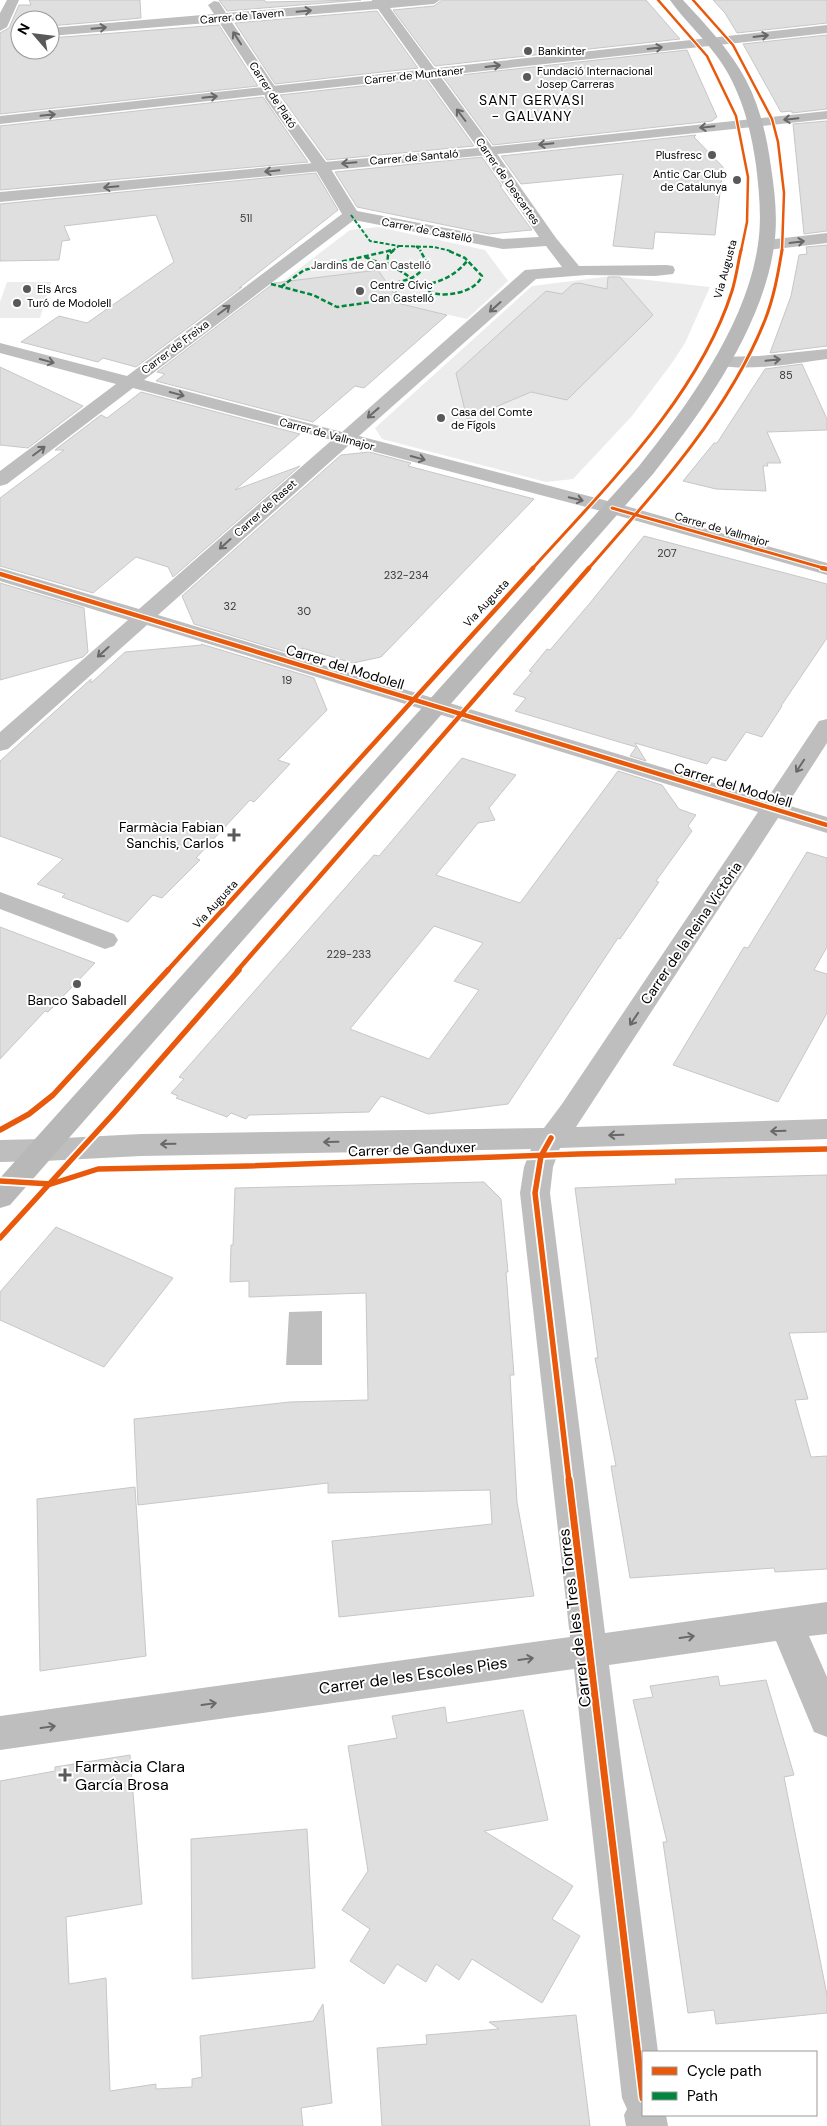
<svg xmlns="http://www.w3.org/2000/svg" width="827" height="2126" viewBox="0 0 827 2126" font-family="'DM Sans',sans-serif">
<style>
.green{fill:#ececec}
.water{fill:#bfbfbf}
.building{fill:#dfdfdf;stroke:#c7c7c7;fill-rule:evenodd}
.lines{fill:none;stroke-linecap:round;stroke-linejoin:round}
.minor{fill:#bebebe;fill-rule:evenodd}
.tertiary{fill:#bebebe;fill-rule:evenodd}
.secondary{fill:#b8b8b8;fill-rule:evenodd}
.quiet-far1{stroke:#00873e;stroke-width:2;stroke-dasharray:4 2;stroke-linecap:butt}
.quiet{stroke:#00873e;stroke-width:2.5;stroke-dasharray:5 2.5;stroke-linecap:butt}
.cycleway-far4-casing{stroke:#fff;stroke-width:4.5}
.cycleway-far3-casing{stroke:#fff;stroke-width:5}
.cycleway-far2-casing{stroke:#fff;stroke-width:7}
.cycleway-far1-casing{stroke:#fff;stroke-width:9}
.cycleway-casing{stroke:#fff;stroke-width:10}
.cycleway-far4{stroke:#e8590c;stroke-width:2.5}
.cycleway-far3{stroke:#e8590c;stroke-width:3}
.cycleway-far2{stroke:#e8590c;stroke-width:4.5}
.cycleway-far1{stroke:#e8590c;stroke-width:5.5}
.cycleway{stroke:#e8590c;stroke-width:7}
.oneway{stroke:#686868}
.poi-dot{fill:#595959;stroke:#fff;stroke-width:2}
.labels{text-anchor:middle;stroke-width:4;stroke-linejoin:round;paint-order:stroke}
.far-street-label{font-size:11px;fill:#000;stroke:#fff}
.far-poi-label{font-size:11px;fill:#000;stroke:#fff;text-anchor:start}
.number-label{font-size:11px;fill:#383838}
.far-park-label{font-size:11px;fill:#333;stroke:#fff}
.far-quarter-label{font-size:14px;letter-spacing:1px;fill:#000;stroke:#fff}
.street-label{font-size:14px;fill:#000;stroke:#fff}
.poi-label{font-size:14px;fill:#000;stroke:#fff;text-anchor:end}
.near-street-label{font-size:16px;fill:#000;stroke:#fff}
.near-poi-label{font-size:16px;fill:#000;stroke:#fff;text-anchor:start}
</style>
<rect width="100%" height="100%" fill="#fff"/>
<g class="green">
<path d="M378,227L485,250L508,281L467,319L383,300L270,291L350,230Z"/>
<path d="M612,276L710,287L685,343L672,363L632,416L573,479L546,482L382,439L375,428L532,286Z"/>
<path d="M7,282H51L40,318H0V302Z"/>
</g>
<path class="water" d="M322,1311V1365H286L289,1312Z"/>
<g class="building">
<path d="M29,0H140L141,18L50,26V20H20V50H50V38L219,25L258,86L0,114V33L9,28L19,5H31Z"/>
<path d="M219,0H264L266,2L361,0L227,11Z"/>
<path d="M442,0H646L680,39L435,66L393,10L434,6Z"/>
<path d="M713,0H827V23L737,33L725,13Z"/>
<path d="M377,11L418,68L275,84L235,23Z"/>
<path d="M827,35V109L792,113V111L781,112L743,44Z"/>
<path d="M687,50L717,117L712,121L493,145L443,77Z"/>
<path d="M426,79L474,146L327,160L280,95Z"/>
<path d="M263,97L308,162L0,190V126Z"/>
<path d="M827,121V231L804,234L793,124Z"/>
<path d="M696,135L694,137L723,167L715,235L655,232L653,249L613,246L623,174L521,184L501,156Z"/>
<path d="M482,157L502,186H500L532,230L489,234L357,207L335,172Z"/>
<path d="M316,173L338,210L239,288L242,287L136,367L103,358L98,362L21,342L59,316L87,323L174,262L156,215L64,226L70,240L62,241L59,260L0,261V204Z"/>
<path d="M827,245V346L770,353L791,296L799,255L807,254L806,247Z"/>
<path d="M378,270L401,304L447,315L364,388L355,386L313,422L156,381L165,374L157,372L274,283Z"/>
<path d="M608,277H620L653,315L567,400L531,392L467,419L456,373L546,291L562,294L573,284L579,283L607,289Z"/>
<path d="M802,364L827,419V430L767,432L781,463H767L768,466H763L766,491L716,489L683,481L714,443H717L765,369Z"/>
<path d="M0,367L83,406L28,448L0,445Z"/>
<path d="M141,392L300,434L235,490L300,466L173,577L168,567L136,557L93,593L0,566V498L64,450H55L101,415L107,418Z"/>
<path d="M369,452L411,463L408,466L534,499L381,657L353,663L302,648L306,658L194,624L182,596L341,455Z"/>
<path d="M644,536L827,584V638L781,706H782L762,737L746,732L726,761L712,757L707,764L635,743L646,761L630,756L636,747L515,711L526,698L513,694L532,672L529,671L547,649L550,650L590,603Z"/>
<path d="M0,583L84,608L88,652L83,657L0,680Z"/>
<path d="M201,644L314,678L327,710L278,760L290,764L254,802L250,800L196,858L200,860L162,898L153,895L128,922L62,897L65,894L37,884L63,859L0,836V761L91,679V683L125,652L202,645Z"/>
<path d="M462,758L516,775L489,808L495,820L478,823L436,875L520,903L618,771L662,785L679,809L696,815L688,826L692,831L656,881L659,882L620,939L618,938L508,1104L428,1114L381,1096L369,1112L249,1115L246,1119L231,1113L227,1117L176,1098L178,1096L171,1093L184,1079L179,1077L374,855L379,856ZM434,926L483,943L454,981L479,990L429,1059L350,1029Z"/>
<path d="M807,852L827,858V947L814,970L827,974V1013L778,1102L673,1065L744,947L748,948Z"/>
<path d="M0,927L95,963L48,1012L45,1011L0,1059Z"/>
<path d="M827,1175V1332L789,1333L808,1399L795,1400L811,1457L827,1456V1569L775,1572L774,1568L630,1578L611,1466H616L595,1358H598L575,1188L676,1184L675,1179Z"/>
<path d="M484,1182L501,1199L508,1272H506L514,1375H510L517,1502L534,1596L339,1617L332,1541L492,1524L490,1490L328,1493V1483L138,1505L134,1419L290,1402L368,1400L366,1293L249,1297V1281L230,1282L231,1245H233L235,1188Z"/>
<path d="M56,1227L173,1278L104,1367L0,1320V1292Z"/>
<path d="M135,1487L146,1656L40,1671L37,1499Z"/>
<path d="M718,1676L720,1686L766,1680L794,1775L784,1777L827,1995V2013L716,2024L714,2010L688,2013L663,1842H667L633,1700L653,1697L650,1686Z"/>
<path d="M445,1707L447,1723L523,1710L548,1820L484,1831L573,1886L552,1919L580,1936L542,2003L472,1959L459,1980L436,1964L426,1982L397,1964L384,1984L350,1961L370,1929L342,1910L368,1871L348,1746L397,1738L392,1716Z"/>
<path d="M130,1755L142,1904L66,1917L69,1984L106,1978L110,2091L156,2084V2089L192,2087V2079L202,2077L200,2036L313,2021L323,2004L332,2103L301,2108L303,2126H0V1781L55,1771V1767Z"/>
<path d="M307,1829L315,1968L192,1979L191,1839Z"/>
<path d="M576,2015L590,2126H382L377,2048L427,2044L426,2035L499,2029L489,2022Z"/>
</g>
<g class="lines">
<g class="minor">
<path d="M7,0H19L7,27L0,31V13Z"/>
<path d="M372,0H440L434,4L390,8L493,148L556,238L579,266L667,265L673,266L675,270L673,274L655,276L586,275L536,279L359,436L619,504L827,563V575L605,512L349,445L158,615L767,799L819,721L827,719V743L787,805L827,817V833L778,818L576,1127L827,1119V1139L560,1148L553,1167L550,1193L605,1633L827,1602V1634L809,1636L827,1677V1737L814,1732L776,1641L609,1665L658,2052H643V2115H666L668,2126H626L624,2115L627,2109L622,2098L574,1669L0,1750V1716L570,1637L520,1193L524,1167L531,1149L141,1156L44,1161L34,1157L30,1150L34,1143L44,1139L141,1134L544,1128L562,1104L758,812L147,625L8,749L0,751V732L128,620L0,581V568L139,609L332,440L133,388L7,484L0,486V471L116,384L0,353V343L127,376L342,214L314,167L265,98L264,91L219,22L50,36V28L214,14L208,5L214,1L219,2L226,13L372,1ZM378,9L482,154L539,237L503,239L357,211L329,166L279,98L278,91L231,21ZM354,220L503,249L546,246L562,267L525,270L342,432L144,380Z"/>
<path d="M827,233V243L767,250L761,248L759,245L761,242L767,240Z"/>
<path d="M0,892L114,934L118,940L114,946L105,949L0,909Z"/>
</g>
<g class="tertiary">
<path d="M827,25V33L0,124V116Z"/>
<path d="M827,111V119L488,155L0,202V192L488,147Z"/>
<path d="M827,349V359C796,363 748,372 718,365L715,361L718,357L759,356Z"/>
<path d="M44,1139L54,1143L58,1150L54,1157L44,1161L0,1162V1140Z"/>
</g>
<path class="secondary" d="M670,0H683C706,25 730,50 746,80C760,107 767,137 771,167C775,193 778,220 774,246C763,327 703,411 653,474L10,1205L0,1208V1178L639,466C688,405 747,324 758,244C762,218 759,191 756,165C752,136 745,107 732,81C717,49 690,28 670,0Z"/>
<g class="quiet-far1">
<path d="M351,215L370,241L399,246"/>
<path d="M399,246L434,247L451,251"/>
<path d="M416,246L421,251"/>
<path d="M387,251L393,250"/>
<path d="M392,251L399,246"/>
</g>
<g class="quiet">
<path d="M394,250L388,255L387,266C420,274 419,303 461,292C470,289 478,285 482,276L465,258L447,250"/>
<path d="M365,257L387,266"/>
<path d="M271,284L313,295L337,307L399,298L390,284"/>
<path d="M388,284C405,281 418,279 427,263L420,250"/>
<path d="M416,285C438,284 454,277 468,260"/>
<path d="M281,287L304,270L393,250"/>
</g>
<g class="cycleway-far4-casing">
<g id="cycleway-far4">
<path d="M658,0L707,56L736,116L748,177L747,222L741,251"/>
<path d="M693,0L733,45L772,119L778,142L784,193L782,251"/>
</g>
</g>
<g class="cycleway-far3-casing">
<g id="cycleway-far3">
<path d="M612,508L827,569"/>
<path d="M532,569C604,489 699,396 732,291C736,278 738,263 741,250"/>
<path d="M588,569C653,495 728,413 765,320C774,297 778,274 782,250"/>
</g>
</g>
<g class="cycleway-far2-casing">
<g id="cycleway-far2">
<path d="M822,568L827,569"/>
<path d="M0,574L827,825"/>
<path d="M167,971L533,568"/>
<path d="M237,971L589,568"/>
</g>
</g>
<g class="cycleway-far1-casing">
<g id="cycleway-far1">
<path d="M0,1130L29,1114L53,1095L168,970"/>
<path d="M551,1138L541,1156L535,1193L569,1481"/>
<path d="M0,1181L51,1184L98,1169L249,1166L578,1154L827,1149"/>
<path d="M0,1238L114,1113L239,970"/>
</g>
</g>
<g class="cycleway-casing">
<path id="cycleway" d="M569,1480L643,2098"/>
</g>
<use href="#cycleway-far4" class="cycleway-far4"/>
<use href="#cycleway-far3" class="cycleway-far3"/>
<use href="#cycleway-far2" class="cycleway-far2"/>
<use href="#cycleway-far1" class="cycleway-far1"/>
<use href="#cycleway" class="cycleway"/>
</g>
<defs><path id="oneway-shaft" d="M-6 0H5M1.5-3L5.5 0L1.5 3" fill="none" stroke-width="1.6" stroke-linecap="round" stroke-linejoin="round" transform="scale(1.25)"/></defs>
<g class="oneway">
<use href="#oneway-shaft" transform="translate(304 11) rotate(-5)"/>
<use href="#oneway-shaft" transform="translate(99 28) rotate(-5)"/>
<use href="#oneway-shaft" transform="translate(761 36) rotate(-7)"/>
<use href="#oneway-shaft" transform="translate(237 38) rotate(-123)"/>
<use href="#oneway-shaft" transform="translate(655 48) rotate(-7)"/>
<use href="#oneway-shaft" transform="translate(493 66) rotate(-7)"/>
<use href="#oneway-shaft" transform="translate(210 97) rotate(-6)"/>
<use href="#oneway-shaft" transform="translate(48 115) rotate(-6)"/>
<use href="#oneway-shaft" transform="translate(461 115) rotate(-127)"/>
<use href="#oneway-shaft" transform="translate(791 119) rotate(174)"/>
<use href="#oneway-shaft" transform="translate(707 127) rotate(174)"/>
<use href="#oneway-shaft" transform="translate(546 144) rotate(174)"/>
<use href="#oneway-shaft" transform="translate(349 163) rotate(175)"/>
<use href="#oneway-shaft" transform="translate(272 171) rotate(174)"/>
<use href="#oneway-shaft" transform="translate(111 187) rotate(175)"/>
<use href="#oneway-shaft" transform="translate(797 242) rotate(-7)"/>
<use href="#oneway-shaft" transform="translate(495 307) rotate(138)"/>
<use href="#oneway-shaft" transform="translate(224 310) rotate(-37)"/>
<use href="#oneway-shaft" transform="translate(773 360) rotate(-6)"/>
<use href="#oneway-shaft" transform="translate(47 361) rotate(15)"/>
<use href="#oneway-shaft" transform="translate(177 394) rotate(15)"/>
<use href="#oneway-shaft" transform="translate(373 413) rotate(139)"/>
<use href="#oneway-shaft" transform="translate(39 451) rotate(-37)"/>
<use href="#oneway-shaft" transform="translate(418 458) rotate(15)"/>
<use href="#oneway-shaft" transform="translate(576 499) rotate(14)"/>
<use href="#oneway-shaft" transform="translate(225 544) rotate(138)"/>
<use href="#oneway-shaft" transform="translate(103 652) rotate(138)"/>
<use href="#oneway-shaft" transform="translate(800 766) rotate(123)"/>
<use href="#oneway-shaft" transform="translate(634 1019) rotate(124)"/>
<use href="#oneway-shaft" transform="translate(778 1131) rotate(178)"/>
<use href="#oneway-shaft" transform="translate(616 1135) rotate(178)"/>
<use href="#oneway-shaft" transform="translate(331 1142) rotate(179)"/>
<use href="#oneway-shaft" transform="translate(168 1144) rotate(179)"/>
<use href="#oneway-shaft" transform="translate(687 1637) rotate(-8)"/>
<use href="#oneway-shaft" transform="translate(526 1659) rotate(-8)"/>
<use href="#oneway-shaft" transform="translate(209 1704) rotate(-8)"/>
<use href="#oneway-shaft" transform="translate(48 1727) rotate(-8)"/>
</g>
<g class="poi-dot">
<circle cx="528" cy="51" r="5"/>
<circle cx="527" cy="77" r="5"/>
<circle cx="712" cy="155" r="5"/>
<circle cx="737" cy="180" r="5"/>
<circle cx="27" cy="289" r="5"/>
<circle cx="360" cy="291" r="5"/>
<circle cx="17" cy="303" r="5"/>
<circle cx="441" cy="418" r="5"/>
<path d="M231.5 827.5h5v5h5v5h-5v5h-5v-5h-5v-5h5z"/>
<circle cx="77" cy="984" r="5"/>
<path d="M62.5 1767.5h5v5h5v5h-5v5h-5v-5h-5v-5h5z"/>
</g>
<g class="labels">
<g class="far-street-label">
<text transform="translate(242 16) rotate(-5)" y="4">Carrer de Tavern</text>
<text transform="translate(414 75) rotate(-6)" y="4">Carrer de Muntaner</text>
<text transform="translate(273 95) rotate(57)" y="4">Carrer de Plató</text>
<text transform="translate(414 157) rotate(-5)" y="4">Carrer de Santaló</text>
<text transform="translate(508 181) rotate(55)" y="4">Carrer de Descartes</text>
<text transform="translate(427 230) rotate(11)" y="4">Carrer de Castelló</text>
<text transform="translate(725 269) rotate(-75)" y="4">Via Augusta</text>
<text transform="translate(175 347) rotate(-37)" y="4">Carrer de Freixa</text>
<text transform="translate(327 434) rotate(15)" y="4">Carrer de Vallmajor</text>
<text transform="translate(265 508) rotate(-42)" y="4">Carrer de Raset</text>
<text transform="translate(722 529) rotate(16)" y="4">Carrer de Vallmajor</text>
<text transform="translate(486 603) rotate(-47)" y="4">Via Augusta</text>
<text transform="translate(215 904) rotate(-48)" y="4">Via Augusta</text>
</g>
<g class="far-poi-label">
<text x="538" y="55">Bankinter</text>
<text x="537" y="75">Fundació Internacional<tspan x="537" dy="13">Josep Carreras</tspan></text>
<text x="702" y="159" text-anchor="end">Plusfresc</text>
<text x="727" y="178" text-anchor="end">Antic Car Club<tspan x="727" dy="13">de Catalunya</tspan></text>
<text x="370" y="289">Centre Cívic<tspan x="370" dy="13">Can Castelló</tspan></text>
<text x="37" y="293">Els Arcs</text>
<text x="27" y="307">Turó de Modolell</text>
<text x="451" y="416">Casa del Comte<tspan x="451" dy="13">de Fígols</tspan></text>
</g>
<g class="number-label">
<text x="246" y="222">51I</text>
<text x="786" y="379">85</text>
<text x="667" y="557">207</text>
<text x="406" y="579">232-234</text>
<text x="230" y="610">32</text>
<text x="304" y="615">30</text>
<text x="287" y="684">19</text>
<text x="349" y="958">229-233</text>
</g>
<g class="far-park-label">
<text x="371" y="269">Jardins de Can Castelló</text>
</g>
<g class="far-quarter-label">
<text x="532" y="105">SANT GERVASI<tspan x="532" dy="16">- GALVANY</tspan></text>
</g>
<g class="street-label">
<text transform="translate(345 667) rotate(17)" y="5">Carrer del Modolell</text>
<text transform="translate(733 785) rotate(17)" y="5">Carrer del Modolell</text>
<text transform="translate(691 933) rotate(-56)" y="5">Carrer de la Reina Victòria</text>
<text transform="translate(412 1149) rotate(-2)" y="5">Carrer de Ganduxer</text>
</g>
<g class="poi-label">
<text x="224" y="832">Farmàcia Fabian<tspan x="224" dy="16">Sanchis, Carlos</tspan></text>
<text x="77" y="1005" text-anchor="middle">Banco Sabadell</text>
</g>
<g class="near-street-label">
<text transform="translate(574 1618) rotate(-97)" y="6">Carrer de les Tres Torres</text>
<text transform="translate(413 1675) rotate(-8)" y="6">Carrer de les Escoles Pies</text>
</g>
<g class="near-poi-label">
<text x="75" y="1772">Farmàcia Clara<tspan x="75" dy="18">García Brosa</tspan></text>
</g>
</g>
<rect x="642" y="2051" width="175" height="65" fill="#ffffff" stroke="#999999"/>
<rect x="652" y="2067" width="25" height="8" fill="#e8590c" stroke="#999999"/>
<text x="687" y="2076" font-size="15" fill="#000000">Cycle path</text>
<rect x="652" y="2092" width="25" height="8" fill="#00873e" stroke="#999999"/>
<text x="687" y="2101" font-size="15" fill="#000000">Path</text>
<g transform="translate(35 35) rotate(298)"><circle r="24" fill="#ffffff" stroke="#999999"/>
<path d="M0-4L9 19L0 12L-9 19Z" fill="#595959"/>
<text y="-8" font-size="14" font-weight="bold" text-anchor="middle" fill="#000000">N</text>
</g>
</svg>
